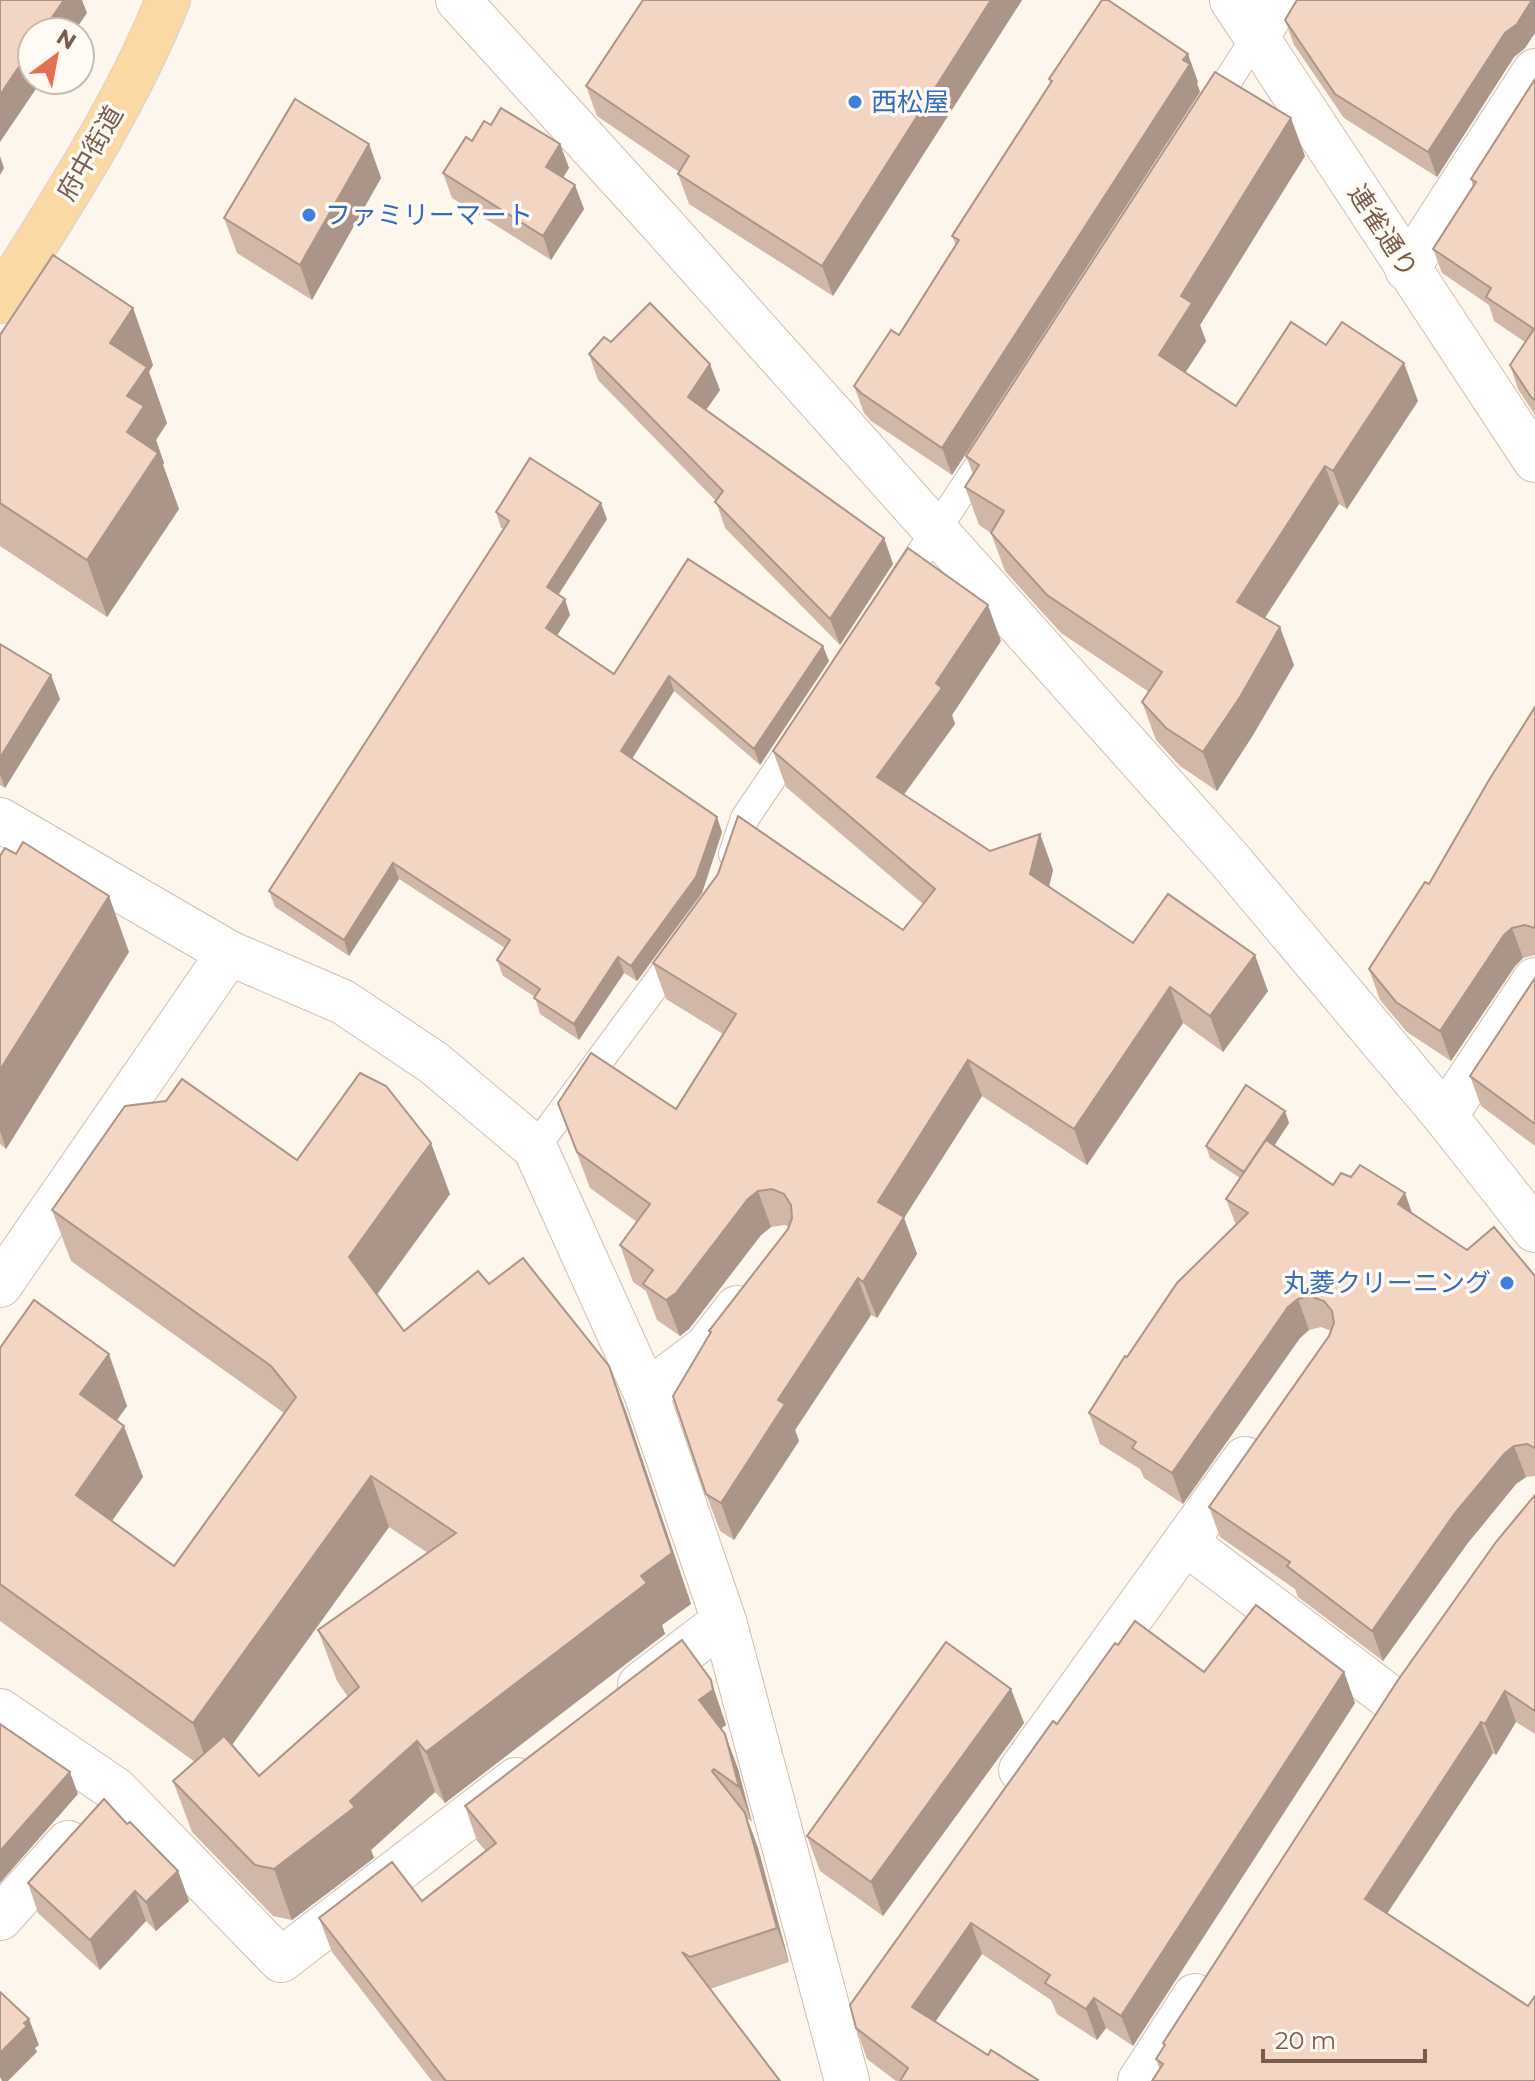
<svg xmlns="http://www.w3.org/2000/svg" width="1535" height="2081" viewBox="0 0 1535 2081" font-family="Montserrat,'Noto Sans JP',sans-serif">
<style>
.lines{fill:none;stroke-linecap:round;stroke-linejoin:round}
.service-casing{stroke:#d1beb0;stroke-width:30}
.minor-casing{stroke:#d1beb0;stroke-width:46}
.secondary-casing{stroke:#d6c0b0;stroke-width:46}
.primary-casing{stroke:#dad1cd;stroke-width:46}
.service{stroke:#fff;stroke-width:28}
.minor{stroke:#fff;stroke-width:44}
.secondary{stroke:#fff;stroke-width:44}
.primary{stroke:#fbd9a5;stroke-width:44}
.wall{fill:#d1b7a8;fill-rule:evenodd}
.shaded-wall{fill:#aa9588}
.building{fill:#f3d5c3;stroke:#aa9588;stroke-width:2}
.shop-dot{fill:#3f7fe0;stroke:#fffaf3;stroke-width:3}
.labels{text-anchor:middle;stroke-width:7;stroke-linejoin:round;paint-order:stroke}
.shop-label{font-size:26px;fill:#366cbe;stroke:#fffaf3;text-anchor:start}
.street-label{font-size:26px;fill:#7a5c4d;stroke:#fffaf3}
</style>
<rect width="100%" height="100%" fill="#fdf6ec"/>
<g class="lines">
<g class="service-casing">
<g id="service">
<path d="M1209,110L1256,37"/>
<path d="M899,586L993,444"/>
<path d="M733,854L745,818L799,738"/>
<path d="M535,1148L682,949"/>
</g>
</g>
<g class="minor-casing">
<g id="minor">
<path d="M458,0L660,222L1228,858L1445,1116L1535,1230"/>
<path d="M1256,37L1280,0"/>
<path d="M1407,269L1535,71"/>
<path d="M0,820L229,953L343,1002L434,1063L535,1148L646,1393L724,1621L847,2081"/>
<path d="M1445,1116L1535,980"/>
<path d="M0,1285L229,953"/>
<path d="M646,1393L707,1347L737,1308"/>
<path d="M1186,1543L1389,1697"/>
<path d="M640,1685L724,1621"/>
<path d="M0,1711L116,1790L281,1960L516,1780"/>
<path d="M1021,1770L1245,1459"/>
<path d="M0,1918L68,1843"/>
<path d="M1140,2081L1195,1996"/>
</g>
</g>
<g class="secondary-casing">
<path id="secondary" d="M1232,0L1535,460"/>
</g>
<g class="primary-casing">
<path id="primary" d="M0,301C61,204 125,107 168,0"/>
</g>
<use href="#service" class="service"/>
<use href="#minor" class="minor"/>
<use href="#secondary" class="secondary"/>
<use href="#primary" class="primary"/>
</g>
<g class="wall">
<path d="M643,0H1022L833,296L689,204L678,174L679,172L597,116L586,86Z"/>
<path d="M1535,0V33L1525,48L1514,57L1437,177L1344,118L1294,45L1285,20Z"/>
<path d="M1049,79L1198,82L1197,83L1200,92L952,475L871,421L864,413L854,386L899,335L956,245L952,236L1051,84Z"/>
<path d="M1535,79V415L1518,389L1510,365L1525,342L1494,321L1489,305L1442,273L1433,249L1473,187L1471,179Z"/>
<path d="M491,125L560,144L569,168L563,177L584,209L551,260L452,198L443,173L472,141Z"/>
<path d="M369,144L381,178L312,300L237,253L224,218Z"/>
<path d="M1305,156L1200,325L1206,341L1185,373L1236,406L1326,345L1418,401L1347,509L1339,504L1265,618L1294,665L1253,735L1217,791L1180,766L1156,740L1142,702L1149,692L1061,633L1005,571L991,533L979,525L965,487L973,474L966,456Z"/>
<path d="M133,308L153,365L149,372L167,423L156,440L164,463L163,465L179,509L107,617L0,546V335Z"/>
<path d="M611,342L720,390L706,410L884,538L893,564L840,645L725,528L716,501L598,380L589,354Z"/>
<path d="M496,512L607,519L558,595L570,615L557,635L614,674L829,661L760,765L674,691L632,759L722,832L702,893L637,981L624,973L579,1040L540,1014L535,997L503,976L497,960L505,948L399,879L349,956L275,907L269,891L504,529L501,528Z"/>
<path d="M1001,641L952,715L955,724L904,795L990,851L1040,834L1053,870L1049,887L1133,943L1268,991L1223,1052L1183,1023L1087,1165L982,1096L904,1218L917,1254L877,1318L871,1315L795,1430L799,1441L734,1540L720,1531L706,1494L710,1334L709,1331L789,1227L785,1225L771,1227L761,1235L689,1329L680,1336L657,1320L646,1291L633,1282L620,1245L637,1222L590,1188L558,1103L676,1109L723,1034L666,999L653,963L903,930L923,904L786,787L773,751Z"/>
<path d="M0,644L60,699L5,788L0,785Z"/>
<path d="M1535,707V955L1523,958L1515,966L1451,1061L1407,1032L1380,1000L1369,969L1429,884Z"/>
<path d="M0,856L129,952L6,1149L0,1144Z"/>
<path d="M1535,978V1146L1481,1106L1470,1076Z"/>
<path d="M1285,1111L1289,1123L1274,1146L1333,1185L1412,1213L1467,1250L1535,1276V1476L1526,1477L1516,1484L1467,1544L1383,1661L1298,1597L1295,1589L1220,1537L1209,1507L1329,1336L1331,1331L1321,1327L1309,1330L1300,1338L1183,1504L1144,1478L1140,1469L1100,1444L1089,1413L1127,1357L1236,1225L1226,1199L1240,1178L1210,1158L1206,1146Z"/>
<path d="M297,1160L450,1194L377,1295L404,1331L489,1284L609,1366L628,1417L691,1604L662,1625L665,1634L445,1803L435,1792L371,1850L374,1858L292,1920L273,1916L192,1832L173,1781L195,1762L0,1621V1348L127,1406L117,1420L143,1477L112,1521L174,1566L284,1413L71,1261L52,1210ZM389,1527L428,1553L318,1630L337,1681L348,1697L259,1776L232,1745Z"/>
<path d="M1535,1495V1734L1516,1722L1496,1755L1493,1753L1387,1913L1535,2081L1160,2070L1156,2059L1164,2047L1163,2043Z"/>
<path d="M1204,1672H1344L1355,1703L1133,2046L1106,2028L1097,2040L1057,2014L1051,2000L982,1954L935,2022L988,2055L1039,2081H896L867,2059L856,2028L1057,1724Z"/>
<path d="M1011,1689L1024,1723L883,1916L820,1871L807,1836Z"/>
<path d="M723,1715L726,1725L721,1728L725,1734L738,1769L752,1822L747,1818L758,1848L789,1962L710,1989L780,2081H432L332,1952L319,1918L422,1901L486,1851L477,1841L465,1806Z"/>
<path d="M127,1824L178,1871L189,1901L156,1931L146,1921L100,1970L38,1913L28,1883Z"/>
</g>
<g class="shaded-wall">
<path d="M64,0H82L87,13L74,32H42Z"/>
<path d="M991,0H1022L833,296L822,266Z"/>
<path d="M1532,0H1535V33L1525,48L1514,57L1437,177L1428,152L1505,33Z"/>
<path d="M32,47V80H42L0,142V95Z"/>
<path d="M1188,54L1198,82L1197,83L1200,92L952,475L942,448Z"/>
<path d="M1291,118L1305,156L1200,325L1206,341L1172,393L1159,355L1181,296Z"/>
<path d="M369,144L381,178L312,300L300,265Z"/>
<path d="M560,144L569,168L555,191L546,167Z"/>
<path d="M0,156L4,168L0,175Z"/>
<path d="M575,185L584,209L551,260L543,236Z"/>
<path d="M133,308L153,365L149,372L167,423L156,440L164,463L163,465L179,509L107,617L87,560L127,432L110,343Z"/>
<path d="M1404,363L1418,401L1347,509L1333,471Z"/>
<path d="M710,364L720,390L697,423L688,397Z"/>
<path d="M1325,466L1339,504L1250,640L1237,602Z"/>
<path d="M601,503L607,519L553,603L547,587Z"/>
<path d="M884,538L893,564L840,645L830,619Z"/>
<path d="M565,599L570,615L552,644L546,628Z"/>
<path d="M988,605L1001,641L952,715L955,724L890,813L877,777L936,683Z"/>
<path d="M1280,627L1294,665L1253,735L1217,791L1203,752Z"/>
<path d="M823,646L829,661L760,765L754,749Z"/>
<path d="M51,675L60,699L5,788L0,774V758Z"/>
<path d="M669,676L674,691L627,767L621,751Z"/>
<path d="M717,817L722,832L702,893L637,981L631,966Z"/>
<path d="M1040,834L1053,870L1043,910L1030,874Z"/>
<path d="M393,863L399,879L349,956L344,940Z"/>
<path d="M109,896L129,952L6,1149L0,1131V1070Z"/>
<path d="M1512,928L1523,958L1515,966L1451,1061L1440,1031L1504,935Z"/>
<path d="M1255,955L1268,991L1223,1052L1210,1016Z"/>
<path d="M618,957L624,973L579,1040L574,1024Z"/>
<path d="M1170,987L1183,1023L1087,1165L1074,1129Z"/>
<path d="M968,1060L982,1096L904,1218L917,1254L877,1318L863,1282L878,1202Z"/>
<path d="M1285,1111L1289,1123L1249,1184L1244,1172Z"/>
<path d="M431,1143L450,1194L367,1308L349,1257Z"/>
<path d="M758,1191L771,1227L761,1235L689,1329L680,1336L666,1300L748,1199Z"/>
<path d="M1405,1193L1416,1224L1398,1204Z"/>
<path d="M858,1278L871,1315L795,1430L799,1441L734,1540L721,1503L778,1400Z"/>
<path d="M1298,1299L1309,1330L1300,1338L1183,1504L1172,1473L1288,1307Z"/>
<path d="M109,1354L127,1406L99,1445L80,1394Z"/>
<path d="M609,1366L628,1417L691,1604L662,1625L665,1634L445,1803L426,1752L641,1576Z"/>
<path d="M124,1426L143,1477L94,1546L76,1495Z"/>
<path d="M1514,1446L1526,1477L1516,1484L1467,1544L1383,1661L1372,1631L1455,1513L1505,1453Z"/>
<path d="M371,1476L389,1527L211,1774L193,1723Z"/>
<path d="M1344,1672L1355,1703L1133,2046L1121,2016Z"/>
<path d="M711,1680L726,1725L712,1735L699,1700Z"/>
<path d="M1011,1689L1024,1723L883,1916L871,1882Z"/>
<path d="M1505,1691L1516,1722L1496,1755L1485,1724Z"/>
<path d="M1481,1722L1493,1753L1377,1929L1365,1899Z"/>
<path d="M725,1734L738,1769L752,1822L739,1787Z"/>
<path d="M417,1741L435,1792L371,1850L374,1858L292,1920L274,1869Z"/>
<path d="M70,1772L78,1794L0,1883V1851Z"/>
<path d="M745,1813L758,1848L789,1962L777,1928Z"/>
<path d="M178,1871L189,1901L156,1931L146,1902Z"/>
<path d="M135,1891L146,1921L100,1970L90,1940Z"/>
<path d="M971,1923L982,1954L924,2038L912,2007Z"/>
<path d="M1094,1998L1106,2028L1097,2040L1086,2009Z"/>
<path d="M29,2019L39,2045L35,2048L37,2052L8,2081H2L0,2077V2053Z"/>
</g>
<g class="building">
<path d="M0,0H64L42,32H32V47L0,95Z"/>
<path d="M643,0H991L822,266L678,174L689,156L586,86Z"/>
<path d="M1102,0H1108L1188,54L1183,60L1190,64L942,448L861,393L854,386L891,330L899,335L959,240L952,236L1052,81L1049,79Z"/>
<path d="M1297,0H1532L1517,24L1505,33L1428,152L1335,94L1285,20Z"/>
<path d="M1215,72L1291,118L1181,296L1192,303L1159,355L1236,406L1291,322L1326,345L1342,322L1404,363L1333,471L1325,466L1237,602L1280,627L1240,697L1203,752L1166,728L1142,702L1162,672L1047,595L991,533L1004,511L965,487L979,465L966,456Z"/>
<path d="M1535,79V400L1531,397L1510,365L1534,329L1486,297L1491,288L1433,249L1476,182L1471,179Z"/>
<path d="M295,99L369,144L300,265L224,218Z"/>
<path d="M501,108L560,144L546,167L575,185L543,236L443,173L466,137L472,141L484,121L491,125Z"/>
<path d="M53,255L133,308L110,343L147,367L127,396L144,406L127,432L158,453L87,560L0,503V335Z"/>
<path d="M650,303L710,364L688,397L884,538L830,619L715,502L723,491L589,354L604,337L611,342Z"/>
<path d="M530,458L601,503L547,587L565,599L546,628L614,674L688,559L823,646L754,749L669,676L621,751L717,817L696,877L631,966L618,957L574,1024L534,998L540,989L497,960L510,940L393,863L344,940L269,891L509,521L496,512Z"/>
<path d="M908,548L988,605L936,683L942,688L877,777L990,851L1040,834L1030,874L1133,943L1168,894L1255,955L1210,1016L1170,987L1074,1129L968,1060L878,1202L904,1217L863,1282L858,1278L778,1400L785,1404L721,1503L706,1494L673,1396L711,1332L709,1331L788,1229L792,1218L791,1205L784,1194L772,1189L758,1191L748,1199L676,1293L666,1300L643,1284L653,1270L620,1245L650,1204L577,1152L558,1103L591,1053L676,1109L736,1014L653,963L718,874L738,816L903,930L935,889L773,751Z"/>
<path d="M0,644L51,675L0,758Z"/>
<path d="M1535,707V928L1525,925L1512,928L1504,935L1440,1031L1396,1002L1369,969L1425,882L1429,884L1489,780Z"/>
<path d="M23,842L109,896L0,1070V856L5,848L16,854Z"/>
<path d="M1535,978V1124L1470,1076Z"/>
<path d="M360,1073L386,1086L431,1143L349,1257L404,1331L478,1271L489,1284L523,1258L609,1366L672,1553L641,1576L647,1583L426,1752L417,1741L350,1801L355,1807L274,1869L255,1865L173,1781L224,1736L259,1776L359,1687L318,1630L456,1533L371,1476L193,1723L0,1584V1348L34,1300L109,1354L80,1394L124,1426L76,1495L174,1566L296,1397L271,1366L52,1210L125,1106L166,1101L182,1079L297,1160Z"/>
<path d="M1246,1085L1285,1111L1244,1172L1206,1146Z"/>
<path d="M1266,1140L1333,1185L1341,1173L1351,1177L1360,1165L1405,1193L1398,1204L1467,1250L1494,1227L1535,1276V1448L1527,1444L1514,1446L1505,1453L1455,1513L1372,1631L1287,1566L1290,1562L1209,1507L1329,1336L1334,1323L1332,1311L1324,1301L1310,1296L1298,1299L1288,1307L1172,1473L1132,1448L1136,1442L1089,1413L1125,1356L1127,1357L1177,1283L1248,1213L1226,1199Z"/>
<path d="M1535,1495V1711L1505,1691L1485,1724L1481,1722L1365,1899L1528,2006L1535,1996V2081H1152L1163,2064L1156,2059L1165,2045L1163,2043L1398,1680L1496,1542Z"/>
<path d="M1256,1605L1344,1672L1121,2016L1094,1998L1086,2009L1045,1983L1050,1975L971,1923L912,2007L988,2055L991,2050L1038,2080L1037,2081H900L908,2068L856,2028L850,2005L1053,1721L1057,1724L1115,1643L1118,1645L1135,1621L1204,1672Z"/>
<path d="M682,1640L711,1680L713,1690L699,1700L725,1734L739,1787L714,1769L712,1771L745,1813L777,1928L690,1957L682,1952L780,2081H446L319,1918L392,1862L422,1901L496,1843L465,1806Z"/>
<path d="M946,1642L1011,1689L871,1882L807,1836Z"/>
<path d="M0,1724L70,1772L0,1851Z"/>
<path d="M104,1799L127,1824L130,1822L178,1871L146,1902L135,1891L90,1940L28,1883Z"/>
<path d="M0,1992L29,2019L24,2023L27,2026L0,2053Z"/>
</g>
<g class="shop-dot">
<circle cx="855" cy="102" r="8"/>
<circle cx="309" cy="215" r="8"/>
<circle cx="1507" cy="1283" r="8"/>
</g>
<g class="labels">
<g class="shop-label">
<text x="871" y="111">西松屋</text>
<text x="325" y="224">ファミリーマート</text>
<text x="1491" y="1292" text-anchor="end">丸菱クリーニング</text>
</g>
<g class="street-label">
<text transform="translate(90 153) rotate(-60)" y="9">府中街道</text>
<text transform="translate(1383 231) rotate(57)" y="9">連雀通り</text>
</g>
</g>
<g transform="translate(56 56) rotate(32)"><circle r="38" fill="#fffaf3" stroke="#cabbb1" stroke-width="2"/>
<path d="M0-6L14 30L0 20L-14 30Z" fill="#e76f51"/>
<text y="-12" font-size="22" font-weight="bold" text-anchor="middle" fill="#7a5c4d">N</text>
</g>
<path d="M1263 2049v12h162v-12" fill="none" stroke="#7a5c4d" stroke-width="4"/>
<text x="1275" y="2049" font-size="24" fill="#7a5c4d" stroke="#fffaf3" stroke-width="6" paint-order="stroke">20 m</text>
</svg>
